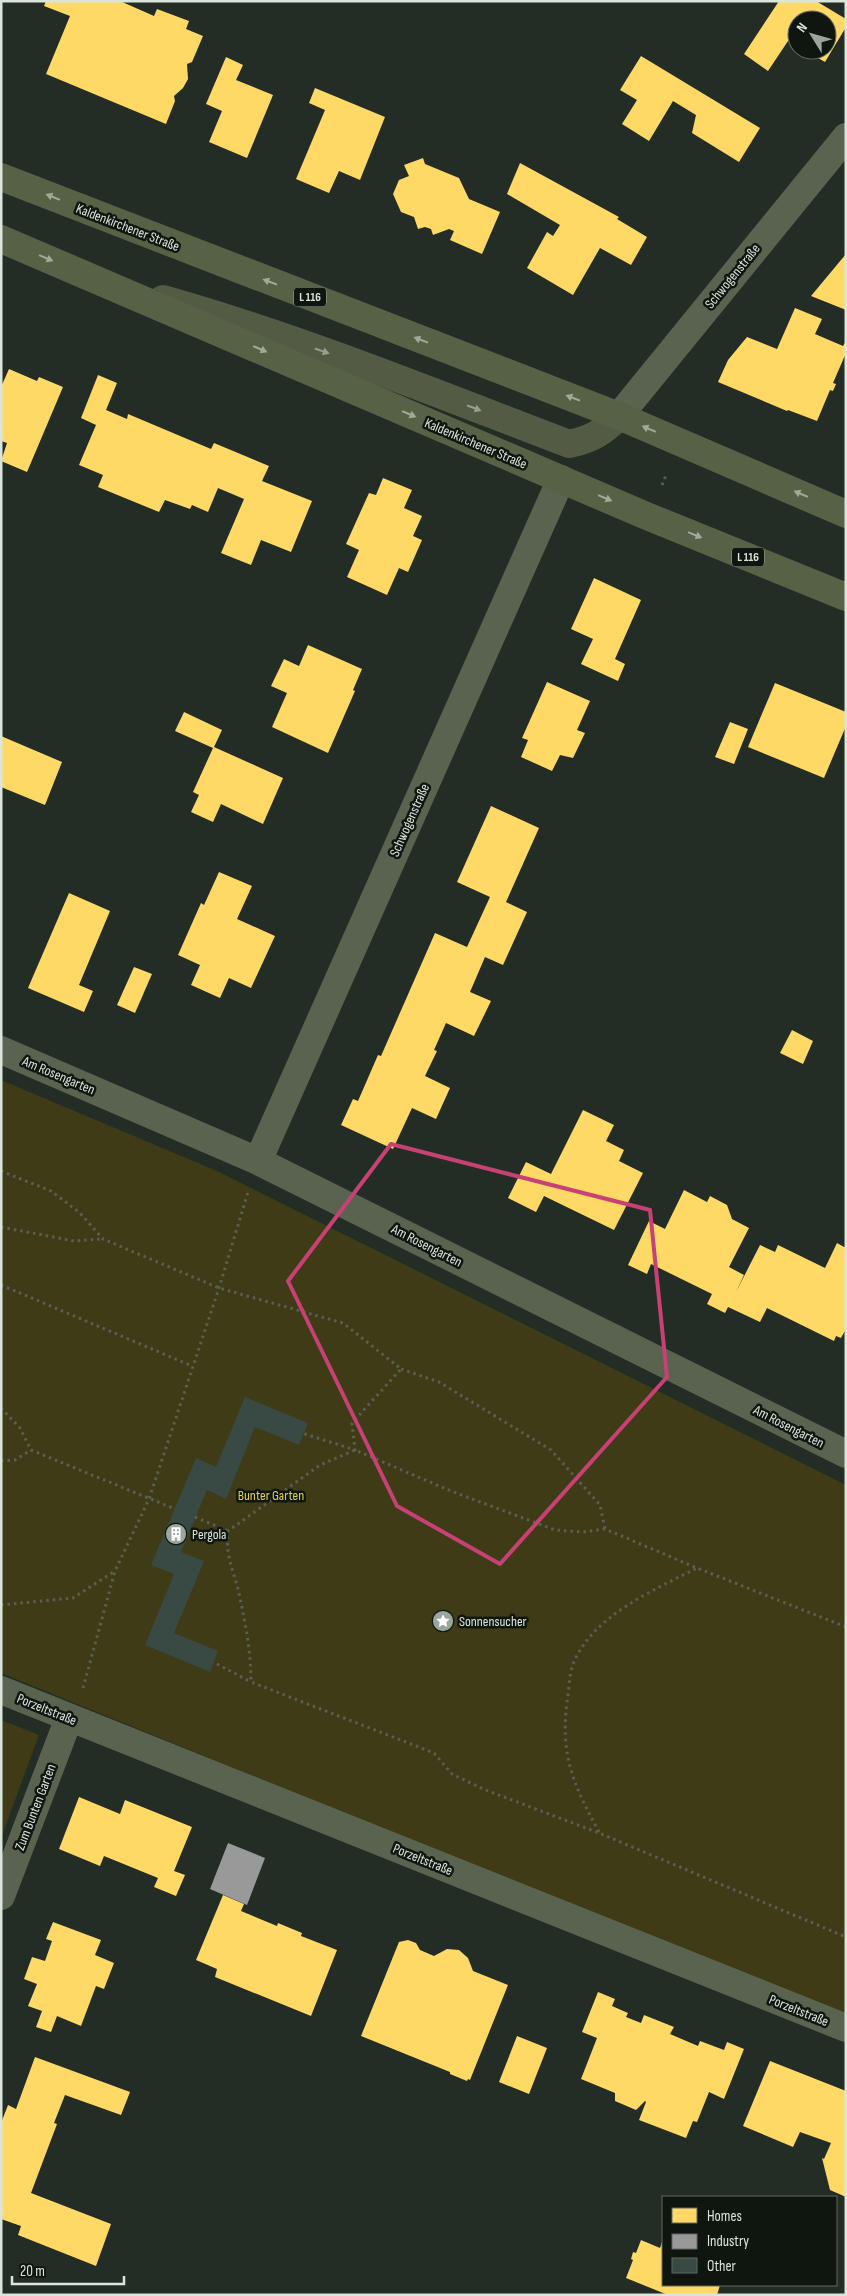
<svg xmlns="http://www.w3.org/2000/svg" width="847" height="2296" viewBox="0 0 847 2296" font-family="'Sofia Sans Condensed',sans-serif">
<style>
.green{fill:#3f3b17}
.homes{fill:#ffd966}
.industry{fill:#999}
.building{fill:#384a43}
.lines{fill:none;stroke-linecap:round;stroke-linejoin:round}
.path{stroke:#595f53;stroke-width:3;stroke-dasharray:2.5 4;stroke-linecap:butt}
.minor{stroke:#5a6250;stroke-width:28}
.secondary{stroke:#535b44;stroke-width:28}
.primary{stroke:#576145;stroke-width:28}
.oneway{fill:#9faa98}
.oneway2{fill:#96a090}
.marked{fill:none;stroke:#c74175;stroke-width:4;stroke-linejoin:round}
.labels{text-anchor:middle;stroke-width:5;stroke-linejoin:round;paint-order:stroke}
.shield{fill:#0f1610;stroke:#9da79e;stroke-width:1}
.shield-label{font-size:12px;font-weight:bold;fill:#dae5db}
.street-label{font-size:14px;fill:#dae5db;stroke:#0f1610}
.park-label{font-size:14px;fill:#e5d243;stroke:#0f1610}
.poi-label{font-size:14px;fill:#dae5db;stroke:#0f1610;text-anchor:start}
</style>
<rect width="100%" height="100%" fill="#232d25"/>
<g class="green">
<path d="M1,1080L217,1171L846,1485V2018L1,1673Z"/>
<path d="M1,1720L39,1735L1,1838Z"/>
</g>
<g class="homes">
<path d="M46,1H120L154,16L157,9L189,21L186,29L203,36L192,62L187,64L188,79L183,88L174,96L175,101L166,124L46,74L70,16L44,6Z"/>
<path d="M779,1H816L846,19V27L825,62L804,50H827V20H797V46L788,41L768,71L744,54Z"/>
<path d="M641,56L760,128L739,162L692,133L696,115L673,101L649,141L622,124L637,100L620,90Z"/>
<path d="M226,57L243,65L236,80L273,95L247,158L209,142L222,111L206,104Z"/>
<path d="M315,88L385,117L360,180L339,171L329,193L296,179L325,110L309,103Z"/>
<path d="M423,158L425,164L459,178L469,199L500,212L482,254L450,240L454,231L449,229L433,235L431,229L425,227L418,229L414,217L401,212L393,194L399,180L409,176L404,165Z"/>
<path d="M520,163L619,217L617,219L647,237L631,265L600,248L573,295L527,268L547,232L553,236L560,225L507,194Z"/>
<path d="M846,254V310L811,296Z"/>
<path d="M795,308L822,319L815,334L843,346L846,341V353L833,383L836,384L833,391L830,390L817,421L788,410L787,411L718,382L728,360L747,337L777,349Z"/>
<path d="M9,369L37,381L39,377L63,387L27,472L1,461L7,443L1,441V387Z"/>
<path d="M98,375L117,383L106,410L127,419L128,414L211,449L214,443L269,466L262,481L312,501L291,552L261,540L251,565L221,553L244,499L218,488L208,512L192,505L190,509L165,500L159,512L98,487L103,475L79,465L96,425L81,418Z"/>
<path d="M383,478L412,490L404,508L422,516L413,536L422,540L408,572L399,568L387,595L347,577L359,550L346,544L369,493L376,495Z"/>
<path d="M594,578L641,600L615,659L625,664L618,681L581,664L593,639L571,629Z"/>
<path d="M308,645L362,669L353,690L355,691L328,753L272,727L287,693L271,686L284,659L299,666Z"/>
<path d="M547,682L590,701L577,730L585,733L573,758L560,755L552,771L521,757L528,740L522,738Z"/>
<path d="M775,683L846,712V726L824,778L748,747Z"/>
<path d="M184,712L222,730L214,747L283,778L263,824L221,804L213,822L191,812L199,795L193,792L213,748L175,731Z"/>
<path d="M730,722L748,729L734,764L715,757Z"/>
<path d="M1,736L62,762L45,805L1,787Z"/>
<path d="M491,806L539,828L506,902L527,912L503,965L485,957L470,992L491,1001L474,1036L446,1023L434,1050L437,1051L425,1076L450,1088L436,1119L412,1108L393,1149L341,1125L353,1099L358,1101L378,1055L381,1056L435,933L467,947L490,897L457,882Z"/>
<path d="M219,872L252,886L237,919L275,936L251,988L229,978L220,998L191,985L200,965L178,955L201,903L204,905Z"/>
<path d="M69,893L110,911L79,985L93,991L84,1012L28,988Z"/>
<path d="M134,967L152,974L135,1013L117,1005Z"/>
<path d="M792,1030L813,1041L803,1064L780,1053Z"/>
<path d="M583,1110L614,1125L606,1141L624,1150L619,1161L643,1173L614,1230L544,1196L536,1212L508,1198L526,1162L551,1174Z"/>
<path d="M684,1190L707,1202L710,1196L727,1205L732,1219L749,1228L729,1267L744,1275L736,1292L760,1245L775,1252L778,1245L825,1268L837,1243L846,1248V1329L841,1338L836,1336L834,1341L767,1308L760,1322L728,1307L725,1313L707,1304L712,1294L651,1264L647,1274L628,1265L649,1221L665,1229Z"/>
<path d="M79,1797L120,1814L125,1800L192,1827L174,1871L185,1875L176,1896L154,1887L158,1878L104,1856L100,1866L59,1849Z"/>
<path d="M223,1895L244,1904L241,1911L277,1926L278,1923L302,1933L301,1936L337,1950L311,2016L215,1977L217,1969L196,1960Z"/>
<path d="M53,1922L101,1940L95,1955L114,1963L104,1989L96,1986L81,2026L57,2016L51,2032L36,2027L42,2011L28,2006L37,1984L24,1979L32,1957L45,1961L52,1941L46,1939Z"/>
<path d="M408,1940L416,1943L420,1950L434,1956L447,1949L459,1950L468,1958L473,1971L508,1985L470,2080L468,2079L467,2081L450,2074V2072L361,2036L399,1942Z"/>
<path d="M598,1992L615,1999L612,2006L628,2013L626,2017L641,2023L644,2015L674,2027L670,2034L698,2046L700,2041L724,2050L727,2042L744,2049L724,2099L709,2092L697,2122L693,2121L686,2138L639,2120L646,2102L645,2101L636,2110L615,2101V2093L581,2079L597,2038L582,2032Z"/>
<path d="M517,2036L547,2048L529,2094L499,2082Z"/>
<path d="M35,2057L130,2092L121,2115L65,2095L54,2123L57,2124L31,2193L111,2224L96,2266L18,2235L21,2226L1,2219V2123L8,2105L16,2109Z"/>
<path d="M770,2061L846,2091V2197L830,2190L822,2158L824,2159L831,2143L800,2132L793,2147L743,2126Z"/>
<path d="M663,2239V2285H720L717,2295H668L626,2278L633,2260L631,2259L633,2252L636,2253L641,2240L660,2248Z"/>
</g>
<path class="industry" d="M228,1843L265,1858L247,1905L210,1889Z"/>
<path class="building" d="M245,1397L308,1423L299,1445L255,1427L226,1499L207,1490L181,1552L204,1561L174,1633L218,1651L210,1672L145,1645L174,1574L151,1565L196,1458L216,1467Z"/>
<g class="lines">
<g class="path">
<path d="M662,485L667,473"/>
<path d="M1,1171L51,1191L80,1213L103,1239L219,1288L343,1323L401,1369L352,1423L355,1450L302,1433"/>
<path d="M1,1227L74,1241L102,1239"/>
<path d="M1,1285L192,1366"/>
<path d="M401,1369L439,1382L551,1450L600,1505L605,1529"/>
<path d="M1,1408L20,1428L31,1450L175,1509"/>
<path d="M1,1461L15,1460L31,1450"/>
<path d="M195,1517L228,1531"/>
<path d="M1,1605L73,1598L115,1571"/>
<path d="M846,1627L697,1568L605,1529L583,1532L555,1530L451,1491L355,1450L320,1465L228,1531C225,1558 235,1573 240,1598C246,1626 251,1654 251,1682L434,1753L452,1774L483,1789L599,1833L846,1937"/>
<path d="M217,1664L251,1682"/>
<path d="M83,1688L115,1571L149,1499L219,1288L248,1192"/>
<path d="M599,1832C574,1786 560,1756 567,1702C569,1690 569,1676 573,1664C592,1616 654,1590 697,1568"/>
</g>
<g class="minor">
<path d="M619,416L846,137"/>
<path d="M1,1050L258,1161L846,1454"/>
<path d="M258,1161L561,479"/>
<path d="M1,1690L846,2028"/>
<path d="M1,1896L69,1718"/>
</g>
<path class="secondary" d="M163,299C301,338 435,393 569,444C592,439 602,433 619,416"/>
<g class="primary">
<path d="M1,177L619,416L846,514"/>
<path d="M1,239L649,517L846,597"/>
</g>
</g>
<defs><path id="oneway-solid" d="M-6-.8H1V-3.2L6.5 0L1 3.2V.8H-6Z" transform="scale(1.25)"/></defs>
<g class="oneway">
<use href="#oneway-solid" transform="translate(53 197) rotate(-158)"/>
<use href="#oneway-solid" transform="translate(46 258) rotate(23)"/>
<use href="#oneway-solid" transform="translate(270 282) rotate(-159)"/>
<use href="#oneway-solid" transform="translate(421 340) rotate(-159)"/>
<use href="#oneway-solid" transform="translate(260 349) rotate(23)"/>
<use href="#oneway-solid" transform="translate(573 398) rotate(-159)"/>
<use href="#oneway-solid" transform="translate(409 414) rotate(23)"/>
<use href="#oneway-solid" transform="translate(649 429) rotate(-157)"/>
<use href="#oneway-solid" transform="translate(801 494) rotate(-157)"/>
<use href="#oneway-solid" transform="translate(605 498) rotate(23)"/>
<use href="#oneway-solid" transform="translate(695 535) rotate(22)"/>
</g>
<g class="oneway2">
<use href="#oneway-solid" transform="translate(322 351) rotate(19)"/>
<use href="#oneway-solid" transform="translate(474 408) rotate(21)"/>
</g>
<path class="marked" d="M391,1144L650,1210L667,1377L500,1564L397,1506L288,1281Z"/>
<defs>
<g id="building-disc" transform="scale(1.125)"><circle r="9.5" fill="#9aa59b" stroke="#0f1610"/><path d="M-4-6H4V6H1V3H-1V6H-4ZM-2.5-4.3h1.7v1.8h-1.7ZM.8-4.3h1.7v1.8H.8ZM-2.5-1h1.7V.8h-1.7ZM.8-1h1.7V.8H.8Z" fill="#fff"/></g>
<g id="sight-disc" transform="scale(1.125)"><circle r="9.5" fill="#9aa59b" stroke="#0f1610"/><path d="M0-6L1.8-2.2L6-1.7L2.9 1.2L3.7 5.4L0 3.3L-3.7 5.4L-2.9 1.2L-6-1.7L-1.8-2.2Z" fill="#fff"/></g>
</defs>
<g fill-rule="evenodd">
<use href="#building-disc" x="176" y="1534"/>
<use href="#sight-disc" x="443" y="1621"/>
</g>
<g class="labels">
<g class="shield">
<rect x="294" y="287.5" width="32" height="19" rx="4"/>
<rect x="732" y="547.5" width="32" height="19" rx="4"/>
</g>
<g class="shield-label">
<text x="310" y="301">L 116</text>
<text x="748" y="561">L 116</text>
</g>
<g class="street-label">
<text transform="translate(128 227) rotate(21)" y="5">Kaldenkirchener Straße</text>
<text transform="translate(732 276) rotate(-51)" y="5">Schwogenstraße</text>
<text transform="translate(476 443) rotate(23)" y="5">Kaldenkirchener Straße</text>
<text transform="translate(409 820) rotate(-66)" y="5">Schwogenstraße</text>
<text transform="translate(59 1075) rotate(23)" y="5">Am Rosengarten</text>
<text transform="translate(427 1245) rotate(27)" y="5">Am Rosengarten</text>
<text transform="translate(789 1426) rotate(27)" y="5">Am Rosengarten</text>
<text transform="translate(47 1709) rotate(22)" y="5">Porzeltstraße</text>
<text transform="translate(35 1807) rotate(-69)" y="5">Zum Bunten Garten</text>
<text transform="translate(423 1859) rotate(22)" y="5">Porzeltstraße</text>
<text transform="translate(799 2010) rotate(22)" y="5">Porzeltstraße</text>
</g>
<g class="park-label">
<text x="271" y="1500">Bunter Garten</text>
</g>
<g class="poi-label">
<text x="192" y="1539">Pergola</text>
<text x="459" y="1626">Sonnensucher</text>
</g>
</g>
<rect width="847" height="2296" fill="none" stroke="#dae5db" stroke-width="5"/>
<rect x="662" y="2196" width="175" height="90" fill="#0f1610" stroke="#606961"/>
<rect x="672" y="2208" width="25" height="15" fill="#ffd966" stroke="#606961"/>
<text x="707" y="2221" font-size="15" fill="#dae5db">Homes</text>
<rect x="672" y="2234" width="25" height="15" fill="#999999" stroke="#606961"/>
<text x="707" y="2246" font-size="15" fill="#dae5db">Industry</text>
<rect x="672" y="2258" width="25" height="15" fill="#384a43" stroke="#606961"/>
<text x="707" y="2271" font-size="15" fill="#dae5db">Other</text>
<g transform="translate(812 35) rotate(307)"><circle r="24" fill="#0f1610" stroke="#606961"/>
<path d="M0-4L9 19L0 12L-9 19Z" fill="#9aa59b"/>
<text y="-8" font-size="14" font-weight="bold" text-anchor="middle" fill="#dae5db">N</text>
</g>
<path d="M12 2276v8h112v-8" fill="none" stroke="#dae5db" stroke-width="2.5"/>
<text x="20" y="2276" font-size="15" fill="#dae5db" stroke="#0f1610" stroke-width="4" paint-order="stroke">20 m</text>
</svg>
